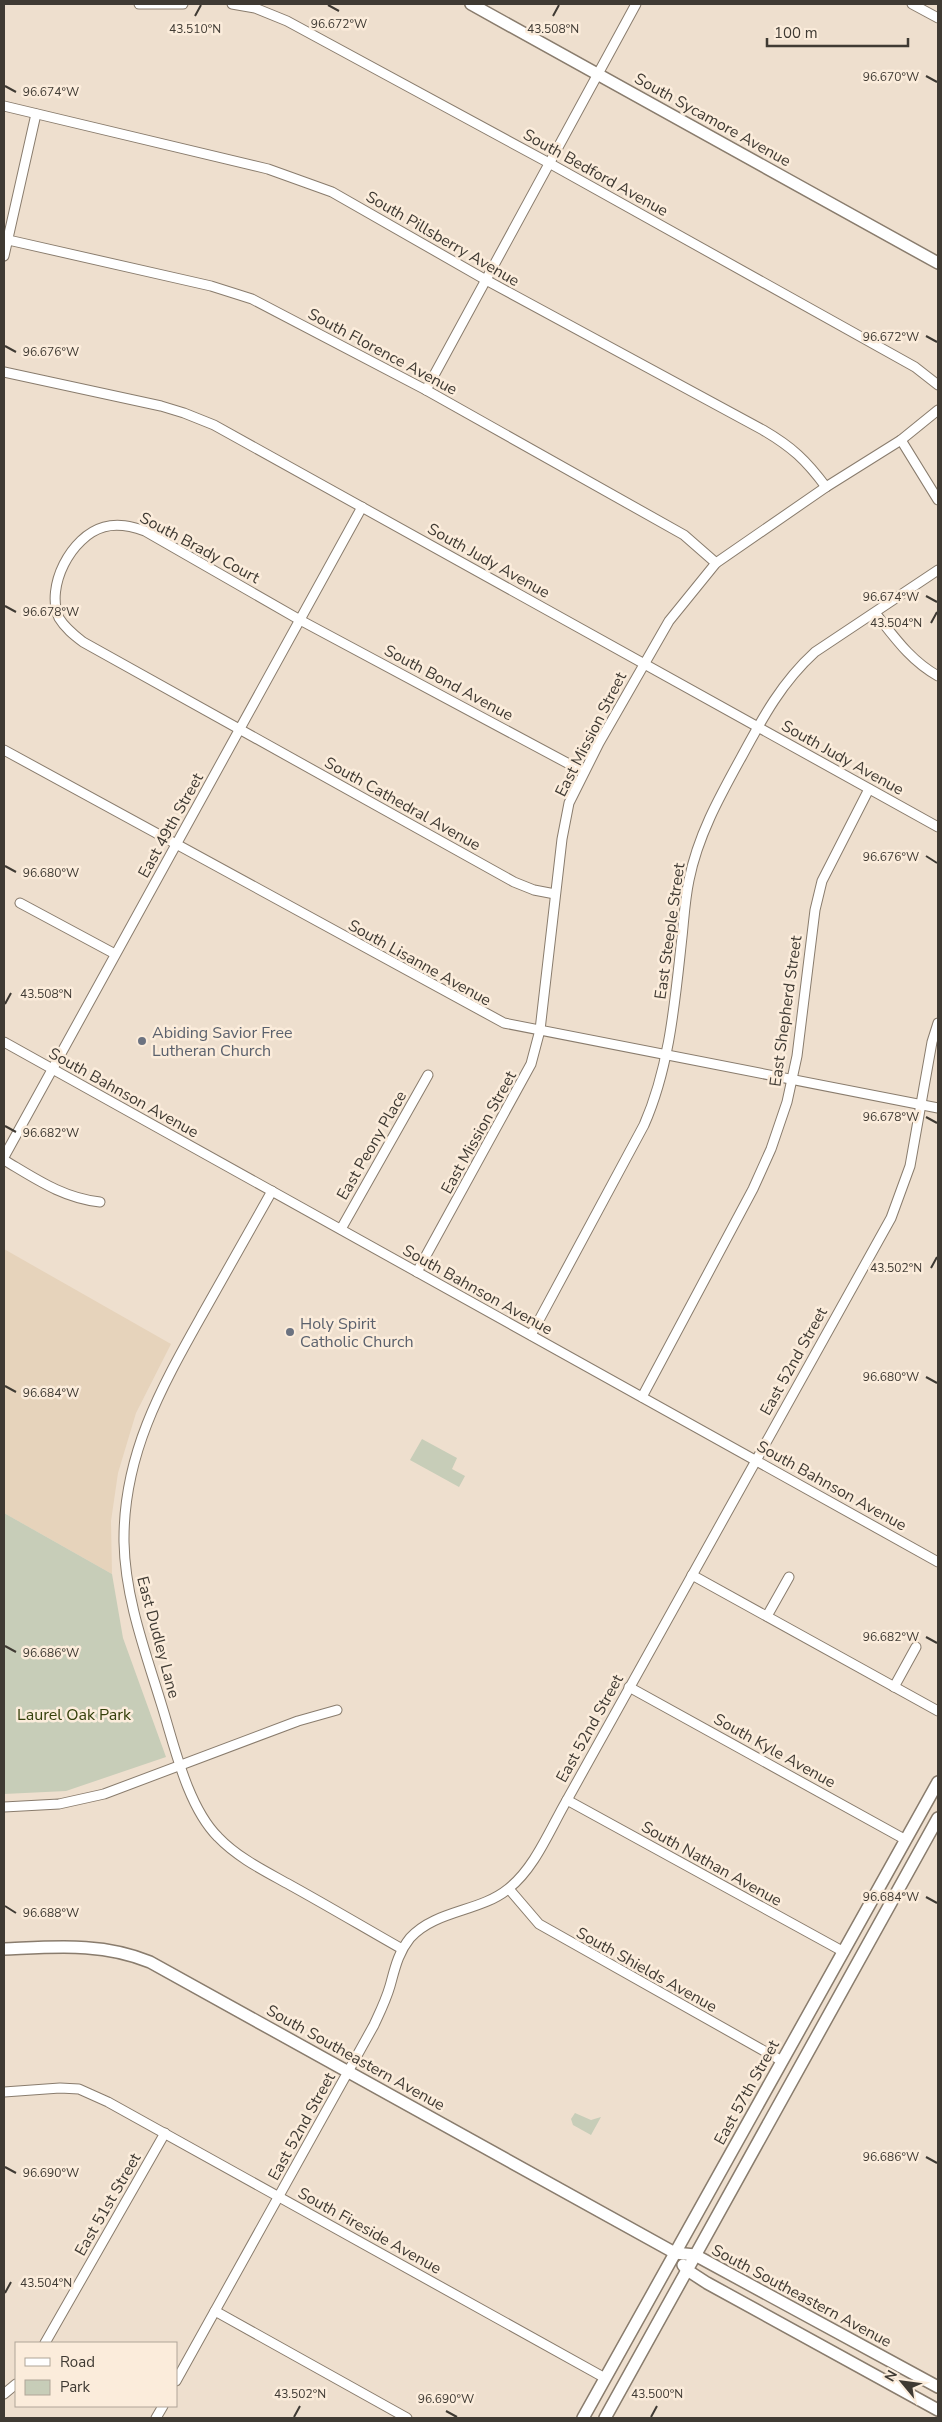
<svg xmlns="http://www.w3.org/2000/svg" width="942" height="2422" viewBox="0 0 942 2422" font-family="'Nunito Sans',sans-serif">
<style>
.built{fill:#e6d3bb}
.green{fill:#c7cdb8}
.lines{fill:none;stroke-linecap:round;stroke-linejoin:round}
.minor-casing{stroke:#897c6d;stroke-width:11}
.major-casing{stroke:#897c6d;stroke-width:14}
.minor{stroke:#fff;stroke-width:9}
.major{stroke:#fff;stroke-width:11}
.ticks{fill:none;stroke:#3f3a33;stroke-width:2}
.worship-dot{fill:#6b7280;stroke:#fbecdb;stroke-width:2}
.labels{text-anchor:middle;stroke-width:5;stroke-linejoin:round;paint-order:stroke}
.street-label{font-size:16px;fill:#3f3a33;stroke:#fbecdb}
.worship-label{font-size:16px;fill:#5b616d;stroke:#fbecdb;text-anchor:start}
.park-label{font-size:16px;fill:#35400a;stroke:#fbecdb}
.ticks-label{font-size:12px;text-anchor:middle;fill:#3f3a33;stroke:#fbecdb;stroke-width:5;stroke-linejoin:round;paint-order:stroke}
</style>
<rect width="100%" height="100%" fill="#eedfce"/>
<path class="built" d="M4,1249L171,1344L136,1413L118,1473L111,1521L112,1574L4,1513Z"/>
<g class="green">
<path d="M422,1439L457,1458L452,1469L465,1476L459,1487L410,1460Z"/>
<path d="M4,1513L112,1574L123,1638L166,1757L66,1791L4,1794Z"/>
<path d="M575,2113L591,2120L601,2117L591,2135L573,2125L571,2119Z"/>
</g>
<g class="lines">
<g class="minor-casing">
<g id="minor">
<path d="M139,4H183"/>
<path d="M232,4L255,8L287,21L549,163L915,367L938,385"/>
<path d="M912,4L938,18"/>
<path d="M4,106L268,169L332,192L486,280L763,430C792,447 806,460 826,487"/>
<path d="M4,239L211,286L252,299L426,390L684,535L716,563"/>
<path d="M4,256L36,114"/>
<path d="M4,372L161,406L184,413L214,425L938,827"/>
<path d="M426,390L636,4"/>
<path d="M901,440L938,500"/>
<path d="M876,614C895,638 911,661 938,676"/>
<path d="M4,750L504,1023L938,1108"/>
<path d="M555,894L534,890L514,882L83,642C74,635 65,628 59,618C45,587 71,536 104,527C118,523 131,526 145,531L300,620L584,772"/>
<path d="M20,903L115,954"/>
<path d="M4,1042L938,1562"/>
<path d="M4,1157L362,507"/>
<path d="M4,1160C36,1179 63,1198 100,1202"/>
<path d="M272,1191C249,1232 226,1273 202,1315C161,1388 123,1455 124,1542C125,1597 145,1651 161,1703C174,1744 187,1806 218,1837C238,1858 265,1871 290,1885C328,1906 365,1928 402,1949"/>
<path d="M341,1229L428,1075"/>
<path d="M417,1272L531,1064L540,1030L562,839L569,803L599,743L669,621L716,563L826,487L901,440L938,410"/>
<path d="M531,1335L644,1125C670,1066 675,1000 682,937C684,918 685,899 689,880C698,835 720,796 742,756C763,717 782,682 815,652L938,570"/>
<path d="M642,1397L753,1189L771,1149L787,1102L797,1056L815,910L822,881L869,789"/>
<path d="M692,1575L938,1711"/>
<path d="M767,1616L789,1577"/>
<path d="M629,1687L906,1840"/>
<path d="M894,1687L916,1647"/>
<path d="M567,1800L844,1952"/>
<path d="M4,1807L59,1804L104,1794L298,1721L337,1710"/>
<path d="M509,1889L539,1924L782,2061"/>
<path d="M4,2092L60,2088L79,2089L108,2102L605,2378"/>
<path d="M215,2311L407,2418"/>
<path d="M45,2343L165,2133"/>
<path d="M176,2381L374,2025C380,2012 386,2000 390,1986C395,1968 398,1953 410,1938C435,1910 480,1912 508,1889C535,1868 550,1829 567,1800L891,1218L910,1166L932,1042L938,1023"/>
<path d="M4,2394L16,2384"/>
<path d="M156,2418L163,2406"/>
</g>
</g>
<g class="major-casing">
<g id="major">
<path d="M471,4L938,263"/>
<path d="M4,1949C54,1947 102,1942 150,1962L675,2253L695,2255L938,2387"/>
<path d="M683,2265L687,2270L707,2283L938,2410"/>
<path d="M583,2418L938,1782"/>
<path d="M605,2418L938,1818"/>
</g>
</g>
<use href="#minor" class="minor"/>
<use href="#major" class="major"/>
</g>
<path class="ticks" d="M328,5L339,11M195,16L201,5M553,16L559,5M926,76L937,82M5,86L16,92M926,336L937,342M5,346L16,352M926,596L937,602M5,606L16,612M931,623L937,612M926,856L937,863M5,866L16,872M5,1004L11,993M926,1117L937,1123M5,1126L16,1132M931,1268L937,1257M926,1377L937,1383M5,1386L16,1392M926,1637L937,1643M5,1646L16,1652M926,1897L937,1903M5,1906L16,1913M926,2157L937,2163M5,2167L16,2173M5,2293L11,2282M446,2411L457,2417M294,2417L300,2406M651,2417L657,2406"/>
<g class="worship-dot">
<circle cx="142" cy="1041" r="5"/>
<circle cx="290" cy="1332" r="5"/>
</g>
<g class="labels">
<g class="street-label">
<text transform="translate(713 119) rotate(29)" y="6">South Sycamore Avenue</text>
<text transform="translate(596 172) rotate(29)" y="6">South Bedford Avenue</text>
<text transform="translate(443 238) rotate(30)" y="6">South Pillsberry Avenue</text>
<text transform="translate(383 351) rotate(28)" y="6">South Florence Avenue</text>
<text transform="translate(200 547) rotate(28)" y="6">South Brady Court</text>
<text transform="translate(489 560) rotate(29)" y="6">South Judy Avenue</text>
<text transform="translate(449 682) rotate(28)" y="6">South Bond Avenue</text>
<text transform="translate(590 734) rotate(-63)" y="6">East Mission Street</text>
<text transform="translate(843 757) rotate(29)" y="6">South Judy Avenue</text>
<text transform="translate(403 803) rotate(29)" y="6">South Cathedral Avenue</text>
<text transform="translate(170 825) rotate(-61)" y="6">East 49th Street</text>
<text transform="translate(669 931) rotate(-82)" y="6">East Steeple Street</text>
<text transform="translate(420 962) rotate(29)" y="6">South Lisanne Avenue</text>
<text transform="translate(785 1011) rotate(-82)" y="6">East Shepherd Street</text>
<text transform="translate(124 1092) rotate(29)" y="6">South Bahnson Avenue</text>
<text transform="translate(478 1132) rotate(-61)" y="6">East Mission Street</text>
<text transform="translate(371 1145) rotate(-60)" y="6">East Peony Place</text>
<text transform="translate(478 1289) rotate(29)" y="6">South Bahnson Avenue</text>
<text transform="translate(793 1361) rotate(-61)" y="6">East 52nd Street</text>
<text transform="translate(832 1485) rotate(29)" y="6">South Bahnson Avenue</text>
<text transform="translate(159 1637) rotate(75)" y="6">East Dudley Lane</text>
<text transform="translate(589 1728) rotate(-61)" y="6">East 52nd Street</text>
<text transform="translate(775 1750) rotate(29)" y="6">South Kyle Avenue</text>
<text transform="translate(712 1863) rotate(29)" y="6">South Nathan Avenue</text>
<text transform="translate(647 1969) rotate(29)" y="6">South Shields Avenue</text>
<text transform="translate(356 2057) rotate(29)" y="6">South Southeastern Avenue</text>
<text transform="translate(746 2092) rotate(-61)" y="6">East 57th Street</text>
<text transform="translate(301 2126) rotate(-61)" y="6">East 52nd Street</text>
<text transform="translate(107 2204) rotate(-60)" y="6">East 51st Street</text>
<text transform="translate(370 2230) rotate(29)" y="6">South Fireside Avenue</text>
<text transform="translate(802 2295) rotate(28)" y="6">South Southeastern Avenue</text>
</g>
<g class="worship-label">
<text x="152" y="1038">Abiding Savior Free<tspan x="152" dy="18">Lutheran Church</tspan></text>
<text x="300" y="1329">Holy Spirit<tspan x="300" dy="18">Catholic Church</tspan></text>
</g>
<g class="park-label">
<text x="74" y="1720">Laurel Oak Park</text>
</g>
</g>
<g class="ticks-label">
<text x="339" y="28">96.672°W</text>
<text x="195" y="33">43.510°N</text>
<text x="553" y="33">43.508°N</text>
<text x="891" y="81">96.670°W</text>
<text x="51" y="96">96.674°W</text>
<text x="891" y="341">96.672°W</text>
<text x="51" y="356">96.676°W</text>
<text x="891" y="601">96.674°W</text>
<text x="51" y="616">96.678°W</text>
<text x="896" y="627">43.504°N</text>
<text x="891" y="861">96.676°W</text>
<text x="51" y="877">96.680°W</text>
<text x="46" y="998">43.508°N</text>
<text x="891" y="1121">96.678°W</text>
<text x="51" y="1137">96.682°W</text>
<text x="896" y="1272">43.502°N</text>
<text x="891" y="1381">96.680°W</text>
<text x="51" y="1397">96.684°W</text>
<text x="891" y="1641">96.682°W</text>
<text x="51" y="1657">96.686°W</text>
<text x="891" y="1901">96.684°W</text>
<text x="51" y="1917">96.688°W</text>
<text x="891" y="2161">96.686°W</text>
<text x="51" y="2177">96.690°W</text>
<text x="46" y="2287">43.504°N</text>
<text x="300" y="2398">43.502°N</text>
<text x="657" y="2398">43.500°N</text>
<text x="446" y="2403">96.690°W</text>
</g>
<rect width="942" height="2422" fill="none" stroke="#3f3a33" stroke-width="10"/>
<rect x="15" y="2342" width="162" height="65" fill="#fbecdb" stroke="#b0a598"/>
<rect x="25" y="2358" width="25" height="8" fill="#ffffff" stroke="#b0a598"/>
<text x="60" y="2367" font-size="15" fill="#3f3a33">Road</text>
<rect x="25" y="2380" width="25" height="15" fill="#c7cdb8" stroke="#b0a598"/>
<text x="60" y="2392" font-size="15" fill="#3f3a33">Park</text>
<g transform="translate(902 2382) rotate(299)" stroke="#fbecdb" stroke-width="4" paint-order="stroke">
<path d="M0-4L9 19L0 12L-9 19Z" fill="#3f3a33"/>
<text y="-8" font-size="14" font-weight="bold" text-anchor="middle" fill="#3f3a33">N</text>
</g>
<path d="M767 38v8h141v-8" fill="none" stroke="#3f3a33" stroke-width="2.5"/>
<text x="774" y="38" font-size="15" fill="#3f3a33" stroke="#fbecdb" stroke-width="4" paint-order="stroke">100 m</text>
</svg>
